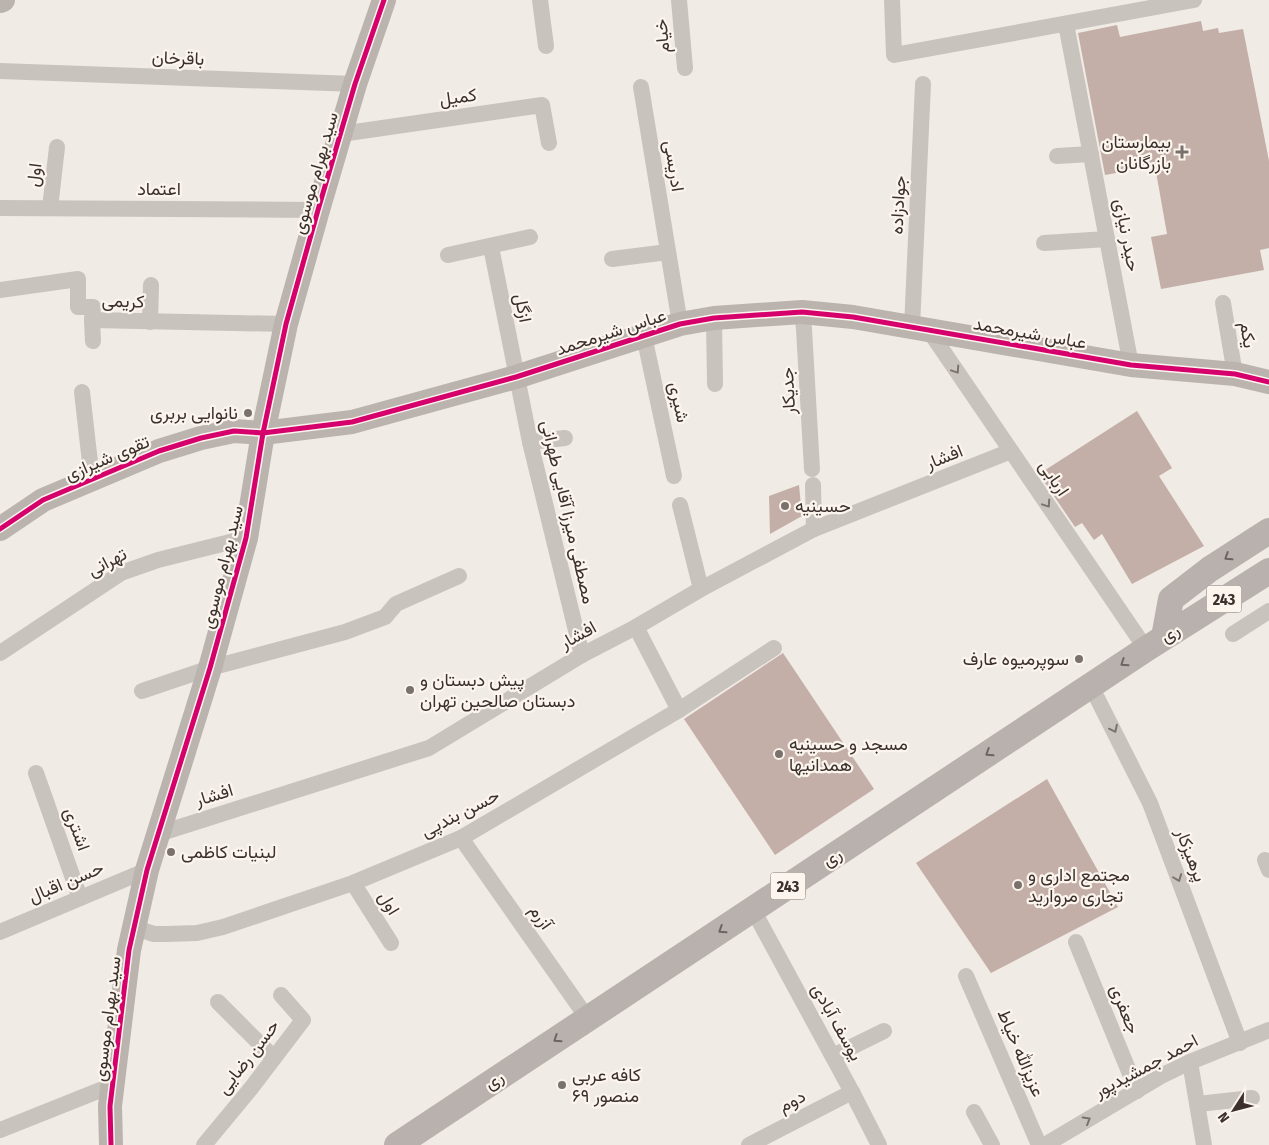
<svg xmlns="http://www.w3.org/2000/svg" width="1269" height="1145" viewBox="0 0 1269 1145" font-family="'Fira Sans Condensed',Vazirmatn,sans-serif">
<style>
.building{fill:#c3afa7}
.lines{fill:none;stroke-linecap:round;stroke-linejoin:round}
.street{stroke:#c9c3be;stroke-width:16}
.secondary{stroke:#bab3ae;stroke-width:24}
.primary{stroke:#b8b1ad;stroke-width:26}
.cycleway-casing{stroke:#fbf5ee;stroke-width:8}
.cycleway{stroke:#d6006c;stroke-width:5}
.oneway{stroke:#7b726d}
.oneway2{stroke:#6d645f}
.poi-dot{fill:#7a716c;stroke:#fbf5ee;stroke-width:2}
.labels{text-anchor:middle;stroke-width:4.5;stroke-linejoin:round;paint-order:stroke}
.shield{fill:#fbf5ee;stroke:#756b66;stroke-width:1}
.shield-label{font-size:16px;font-weight:bold;fill:#3b302b}
.street-label{font-size:18px;fill:#3b302b;stroke:#fbf5ee}
.poi-label{font-size:18px;fill:#3b302b;stroke:#fbf5ee;text-anchor:start}
</style>
<rect width="100%" height="100%" fill="#f0ebe5"/>
<g class="building">
<path d="M1201,21L1203,31L1218,28L1219,33L1243,29L1269,161V248L1260,250L1264,270L1161,289L1151,237L1167,234L1155,166L1105,175L1078,33L1117,25L1120,37Z"/>
<path d="M1137,411L1172,468L1159,476L1204,546L1132,584L1102,534L1094,540L1082,523L1075,527L1039,474Z"/>
<path d="M799,485L802,516L770,534L769,496Z"/>
<path d="M783,653L874,789L775,855L684,719Z"/>
<path d="M1047,779L1118,907L991,973L916,863Z"/>
</g>
<g class="lines">
<g class="street">
<path d="M540,0L546,46"/>
<path d="M679,0L685,68"/>
<path d="M892,0L894,55L1194,0"/>
<path d="M1066,24L1131,365"/>
<path d="M0,71L355,84"/>
<path d="M641,87L680,324"/>
<path d="M341,134L542,105L549,143"/>
<path d="M1057,156L1091,154"/>
<path d="M0,208L318,210"/>
<path d="M50,208L57,147"/>
<path d="M1044,243L1107,239"/>
<path d="M491,247L530,442L582,655"/>
<path d="M448,255L530,237"/>
<path d="M612,259L668,252"/>
<path d="M0,290L78,279V307H93L92,320L286,324"/>
<path d="M1223,303L1235,374"/>
<path d="M802,312L804,329L812,469"/>
<path d="M714,318L715,384"/>
<path d="M92,320L93,341"/>
<path d="M150,322L151,285"/>
<path d="M912,327L923,84"/>
<path d="M928,329L1146,649"/>
<path d="M644,336L674,476"/>
<path d="M82,392L92,480"/>
<path d="M530,442L565,438"/>
<path d="M813,485L814,529"/>
<path d="M680,505L701,589"/>
<path d="M636,627L679,710"/>
<path d="M1233,634L1269,611"/>
<path d="M0,653L121,573L158,560L246,538"/>
<path d="M1091,686L1150,803L1240,1043"/>
<path d="M142,691L210,668L345,632L385,617L396,604L459,576"/>
<path d="M36,773L80,898"/>
<path d="M158,834L429,748L582,655L636,627L701,589L814,529L1011,451"/>
<path d="M461,838L588,1019"/>
<path d="M1265,860L1269,870"/>
<path d="M353,883L391,943"/>
<path d="M758,919L852,1092L879,1145"/>
<path d="M135,928L154,934H167L197,933L223,927L353,883L461,838L679,710L774,648"/>
<path d="M0,932L147,870"/>
<path d="M1076,942L1137,1091"/>
<path d="M966,976L1039,1145"/>
<path d="M218,1002L274,1058"/>
<path d="M833,1056L884,1031"/>
<path d="M1190,1062L1204,1145"/>
<path d="M1198,1104L1252,1098"/>
<path d="M974,1112L992,1145"/>
<path d="M0,1130L113,1085"/>
<path d="M204,1145L252,1087L303,1020L281,995"/>
<path d="M749,1145L852,1092"/>
<path d="M1045,1145L1161,1076L1190,1062L1269,1030"/>
</g>
<g class="secondary">
<path d="M0,1L3,0"/>
<path d="M0,529L43,500L159,451L201,438L234,431L263,433L352,422L516,377L680,324L714,318L802,312L853,317L1131,365L1235,374L1269,382"/>
<path d="M111,1145L110,1106L129,950L147,870L210,668L246,538L263,433L286,324L318,210L355,84L384,0"/>
</g>
<g class="primary">
<path d="M1164,637L1171,599L1210,569L1269,531"/>
<path d="M397,1145L1146,649L1269,571"/>
</g>
<g class="cycleway-casing">
<g id="cycleway">
<path d="M0,529L43,500L159,451L201,438L234,431L263,433L352,422L516,377L680,324L714,318L802,312L853,317L1131,365L1235,374L1269,382"/>
<path d="M111,1145L110,1106L129,950L147,870L210,668L246,538L263,433L286,324L318,210L355,84L384,0"/>
</g>
</g>
<use href="#cycleway" class="cycleway"/>
</g>
<defs><path id="oneway-chevron" d="M-2-3.5L2.5 0L-2 3.5" fill="none" stroke-width="1.6" stroke-linecap="round" stroke-linejoin="round" transform="scale(1.25)"/></defs>
<g class="oneway">
<use href="#oneway-chevron" transform="translate(956 370) rotate(56)"/>
<use href="#oneway-chevron" transform="translate(1047 504) rotate(56)"/>
<use href="#oneway-chevron" transform="translate(1114 729) rotate(64)"/>
<use href="#oneway-chevron" transform="translate(1178 878) rotate(69)"/>
<use href="#oneway-chevron" transform="translate(1087 1120) rotate(-30)"/>
</g>
<g class="oneway2">
<use href="#oneway-chevron" transform="translate(1228 557) rotate(147)"/>
<use href="#oneway-chevron" transform="translate(1124 663) rotate(146)"/>
<use href="#oneway-chevron" transform="translate(989 753) rotate(147)"/>
<use href="#oneway-chevron" transform="translate(722 930) rotate(147)"/>
<use href="#oneway-chevron" transform="translate(557 1039) rotate(146)"/>
</g>
<g class="poi-dot">
<path d="M1179.5 144.5h5v5h5v5h-5v5h-5v-5h-5v-5h5z"/>
<circle cx="248" cy="413" r="5"/>
<circle cx="785" cy="506" r="5"/>
<circle cx="1079" cy="659" r="5"/>
<circle cx="410" cy="690" r="5"/>
<circle cx="779" cy="754" r="5"/>
<circle cx="171" cy="852" r="5"/>
<circle cx="1018" cy="885" r="5"/>
<circle cx="562" cy="1085" r="5"/>
</g>
<g class="labels">
<g class="shield">
<rect x="1206.5" y="585.5" width="35" height="27" rx="4"/>
<rect x="770.5" y="872.5" width="35" height="27" rx="4"/>
</g>
<g class="shield-label">
<text x="1224" y="605">243</text>
<text x="788" y="892">243</text>
</g>
<g class="street-label">
<text transform="translate(662 36) rotate(-95)" y="6">خیام</text>
<text transform="translate(178 58) rotate(2)" y="6">باقرخان</text>
<text transform="translate(458 97) rotate(-8)" y="6">کمیل</text>
<text transform="translate(674 166) rotate(81)" y="6">ادریسی</text>
<text transform="translate(315 173) rotate(-74)" y="6">سید بهرام موسوی</text>
<text transform="translate(34 175) rotate(-83)" y="6">اول</text>
<text x="159" y="195">اعتماد</text>
<text transform="translate(898 205) rotate(-87)" y="6">جوادزاده</text>
<text transform="translate(1127 235) rotate(79)" y="6">حیدر نیازی</text>
<text transform="translate(123 301) rotate(2)" y="6">کریمی</text>
<text transform="translate(523 308) rotate(79)" y="6">ازگل</text>
<text transform="translate(611 332) rotate(-18)" y="6">عباس شیرمحمد</text>
<text transform="translate(1030 333) rotate(10)" y="6">عباس شیرمحمد</text>
<text transform="translate(1248 335) rotate(81)" y="6">یکم</text>
<text transform="translate(788 391) rotate(-93)" y="6">جدیکار</text>
<text transform="translate(679 402) rotate(78)" y="6">شیری</text>
<text transform="translate(944 457) rotate(-22)" y="6">افشار</text>
<text transform="translate(107 458) rotate(-23)" y="6">تقوی شیرازی</text>
<text transform="translate(1054 478) rotate(56)" y="6">اربابی</text>
<text transform="translate(568 512) rotate(77)" y="6">مصطفی میرزا آقایی طهرانی</text>
<text transform="translate(107 562) rotate(-28)" y="6">تهرانی</text>
<text transform="translate(222 567) rotate(-76)" y="6">سید بهرام موسوی</text>
<text transform="translate(1170 633) rotate(-33)" y="6">ری</text>
<text transform="translate(578 635) rotate(-29)" y="6">افشار</text>
<text transform="translate(214 795) rotate(-17)" y="6">افشار</text>
<text transform="translate(460 813) rotate(-27)" y="6">حسن بندپی</text>
<text transform="translate(77 829) rotate(70)" y="6">اشتری</text>
<text transform="translate(1191 855) rotate(69)" y="6">پرهیزکار</text>
<text transform="translate(832 857) rotate(-33)" y="6">ری</text>
<text transform="translate(66 882) rotate(-23)" y="6">حسن اقبال</text>
<text transform="translate(389 903) rotate(59)" y="6">اول</text>
<text transform="translate(541 917) rotate(55)" y="6">آزرم</text>
<text transform="translate(1125 1009) rotate(68)" y="6">جعفری</text>
<text transform="translate(107 1019) rotate(-83)" y="6">سید بهرام موسوی</text>
<text transform="translate(837 1022) rotate(61)" y="6">یوسف آبادی</text>
<text transform="translate(1021 1053) rotate(67)" y="6">عزیزالله خیاط</text>
<text transform="translate(248 1057) rotate(-52)" y="6">حسن رضایی</text>
<text transform="translate(1146 1066) rotate(-28)" y="6">احمد جمشیدپور</text>
<text transform="translate(494 1080) rotate(-34)" y="6">ری</text>
<text transform="translate(792 1101) rotate(-27)" y="6">دوم</text>
</g>
<g class="poi-label">
<text x="1171" y="148" text-anchor="end">بیمارستان<tspan x="1171" dy="21">بازرگانان</tspan></text>
<text x="238" y="419" text-anchor="end">نانوایی بربری</text>
<text x="795" y="512">حسینیه</text>
<text x="1069" y="665" text-anchor="end">سوپرمیوه عارف</text>
<text x="420" y="686">پیش دبستان و<tspan x="420" dy="21">دبستان صالحین تهران</tspan></text>
<text x="789" y="750">مسجد و حسینیه<tspan x="789" dy="21">همدانیها</tspan></text>
<text x="181" y="858">لبنیات کاظمی</text>
<text x="1028" y="881">مجتمع اداری و<tspan x="1028" dy="21">تجاری مروارید</tspan></text>
<text x="572" y="1081">کافه عربی<tspan x="572" dy="21">منصور ۶۹</tspan></text>
</g>
</g>
<g transform="translate(1234 1110) rotate(234)" stroke="#fbf5ee" stroke-width="4" paint-order="stroke">
<path d="M0-4L9 19L0 12L-9 19Z" fill="#3b302b"/>
<text y="-8" font-size="14" font-weight="bold" text-anchor="middle" fill="#3b302b">N</text>
</g>
</svg>
